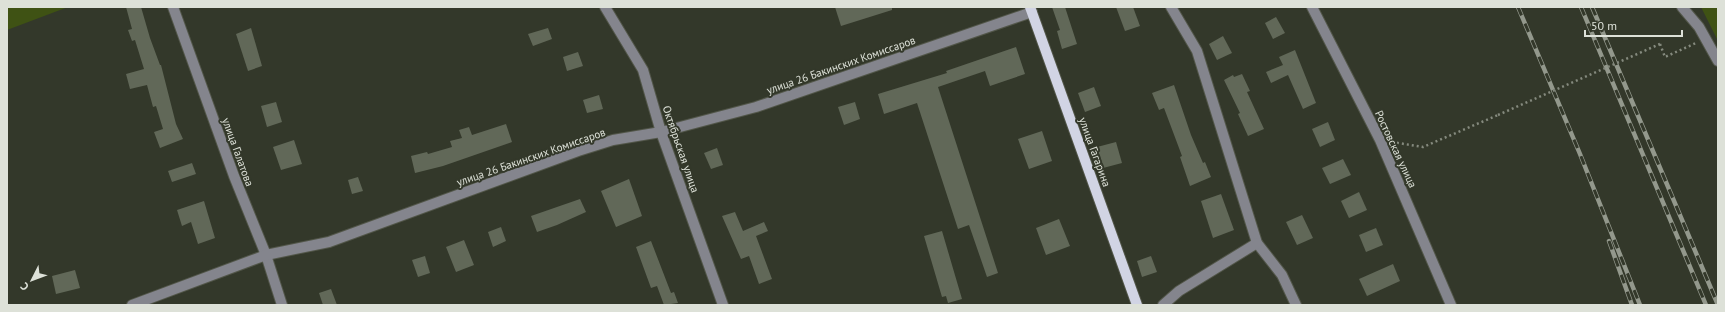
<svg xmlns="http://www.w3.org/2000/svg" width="1725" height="312" viewBox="0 0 1725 312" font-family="'PT Sans',sans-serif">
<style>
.green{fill:#3f5214}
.building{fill:#616858}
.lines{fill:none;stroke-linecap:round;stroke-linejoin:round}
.minor-casing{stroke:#525649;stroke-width:12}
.major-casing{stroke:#525649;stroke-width:12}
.path{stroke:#858a7e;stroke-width:2.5;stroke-dasharray:2 3;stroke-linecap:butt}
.minor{stroke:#84858d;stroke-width:10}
.major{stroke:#d1d4e4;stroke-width:10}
.rail-casing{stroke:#93988c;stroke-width:4.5}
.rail{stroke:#33382a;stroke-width:3;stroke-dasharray:9;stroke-linecap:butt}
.path-bridge{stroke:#858a7e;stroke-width:2.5;stroke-dasharray:2 3;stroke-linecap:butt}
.labels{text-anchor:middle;stroke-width:4;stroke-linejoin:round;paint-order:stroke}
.street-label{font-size:11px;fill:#dde1d8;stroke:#33382a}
</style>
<rect width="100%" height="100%" fill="#33382a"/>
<g class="green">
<path d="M7,7H68L7,30Z"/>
<path d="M1702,7H1718V41L1701,7Z"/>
</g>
<g class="building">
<path d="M126,7H141L150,38L160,65H161L176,124L183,139L160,148L154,132L163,129L156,106L153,107L147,85L130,89L126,74L144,69L135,40L132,41L128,30L132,29Z"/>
<path d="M835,7H892V10L841,26Z"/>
<path d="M1052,7H1065L1077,44L1062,49L1057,31L1060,30Z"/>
<path d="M1116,7H1133L1140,26L1125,31Z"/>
<path d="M1276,17L1285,33L1273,39L1265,23Z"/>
<path d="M251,28L262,66L248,71L236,34Z"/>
<path d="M548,28L552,39L533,46L528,34Z"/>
<path d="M1223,36L1232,53L1217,60L1209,44Z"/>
<path d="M1016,47L1025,74L990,86L985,71L938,87L998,273L987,277L969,225L958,229L917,103L884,114L878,94L947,73L946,71Z"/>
<path d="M1295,50L1316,103L1303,109L1288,75L1271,83L1266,72L1283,65L1279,57Z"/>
<path d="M578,52L583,66L567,71L563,57Z"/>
<path d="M1242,74L1250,91L1247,92L1264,129L1248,136L1238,114L1240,113L1224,80L1233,75L1234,77Z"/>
<path d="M1174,85L1191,135L1203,163L1205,162L1211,177L1190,186L1180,157L1182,156L1164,108L1159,110L1152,93Z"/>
<path d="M1094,87L1101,106L1085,112L1078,93Z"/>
<path d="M599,95L603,109L587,113L583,100Z"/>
<path d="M276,102L282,122L267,127L261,106Z"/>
<path d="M855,102L860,119L844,125L838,107Z"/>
<path d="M1328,122L1335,140L1320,147L1312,129Z"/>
<path d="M506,124L512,142L443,166L415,173L411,156L427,152L428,154L452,147L450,141L462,138L459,130L469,127L472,135Z"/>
<path d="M1042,131L1052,161L1029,169L1018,139Z"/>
<path d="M294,140L302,164L281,170L273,147Z"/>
<path d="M1116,142L1122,163L1103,168L1097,147Z"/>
<path d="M717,148L723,165L711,169L704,153Z"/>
<path d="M1343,159L1351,175L1330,184L1322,168Z"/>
<path d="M192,163L196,174L172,182L168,171Z"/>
<path d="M358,177L363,191L352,194L348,180Z"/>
<path d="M629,179L642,216L616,227L601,191Z"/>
<path d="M1359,192L1367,210L1349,218L1341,201Z"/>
<path d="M1221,194L1234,230L1213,238L1201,201Z"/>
<path d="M580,199L586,212L557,225L537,232L531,216Z"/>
<path d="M204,201L215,238L198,244L191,222L182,226L177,210Z"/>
<path d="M735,212L743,231L764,222L768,231L756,236L772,279L759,284L749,256L741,259L722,216Z"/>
<path d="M1302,215L1313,238L1297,245L1286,222Z"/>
<path d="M1059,219L1070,246L1046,255L1036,228Z"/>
<path d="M501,227L506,241L493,247L488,232Z"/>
<path d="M1376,228L1383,245L1366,252L1359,235Z"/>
<path d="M942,231L962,299L948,303L946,296L942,297L924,236Z"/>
<path d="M464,240L474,265L456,272L446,247Z"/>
<path d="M651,241L671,293L674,292L678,303L664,305L657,286L651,288L636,247Z"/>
<path d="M425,256L430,273L418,277L412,260Z"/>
<path d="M1151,256L1157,272L1142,277L1137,261Z"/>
<path d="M1393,264L1400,281L1367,296L1359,279Z"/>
<path d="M75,270L80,288L56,294L52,276Z"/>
<path d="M331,289L337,305H323L319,293Z"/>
</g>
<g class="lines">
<g class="minor-casing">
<g id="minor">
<path d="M173,7L234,176L266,255L282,305"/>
<path d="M605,7L643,70L661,132L723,305"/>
<path d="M1171,7L1197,51L1257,243L1282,275L1296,305"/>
<path d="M1312,7L1380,140L1451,305"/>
<path d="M1682,7L1699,27L1718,61"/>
<path d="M132,305L266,255L329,242L578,151L613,140L661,132L756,107L1032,12"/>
<path d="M1163,305L1179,291L1257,243"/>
</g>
</g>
<g class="major-casing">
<path id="major" d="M1030,7L1137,305"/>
</g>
<g class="path">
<path d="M1660,44L1665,57L1696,43"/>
<path d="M1392,142L1423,147L1498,115"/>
</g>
<use href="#minor" class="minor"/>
<use href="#major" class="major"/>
<g class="rail-casing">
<g id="rail">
<path d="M1518,7L1580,154L1640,305"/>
<path d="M1581,7L1706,305"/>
<path d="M1592,7L1718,305"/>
<path d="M1609,241L1632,305"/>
</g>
</g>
<use href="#rail" class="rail"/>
<path class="path-bridge" d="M1498,115L1660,44"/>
</g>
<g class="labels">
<g class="street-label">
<text transform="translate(841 65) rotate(-19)" y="4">улица 26 Бакинских Комиссаров</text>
<text transform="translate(681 149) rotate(71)" y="4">Октябрьская улица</text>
<text transform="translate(1396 149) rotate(65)" y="4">Ростовская улица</text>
<text transform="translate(238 152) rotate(70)" y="4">улица Галатова</text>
<text transform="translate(1095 152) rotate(70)" y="4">улица Гагарина</text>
<text transform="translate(531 157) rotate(-19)" y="4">улица 26 Бакинских Комиссаров</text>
</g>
</g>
<rect width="1725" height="312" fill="none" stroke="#dde1d8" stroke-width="16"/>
<g transform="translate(32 280) rotate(228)" stroke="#33382a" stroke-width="3" paint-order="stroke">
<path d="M0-3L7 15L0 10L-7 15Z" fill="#dde1d8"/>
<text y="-6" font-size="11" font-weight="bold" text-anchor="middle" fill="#dde1d8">С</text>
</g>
<path d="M1585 30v6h97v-6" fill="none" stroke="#dde1d8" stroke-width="2"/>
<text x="1591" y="30" font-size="12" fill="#dde1d8" stroke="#33382a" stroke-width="3" paint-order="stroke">50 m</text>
</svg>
